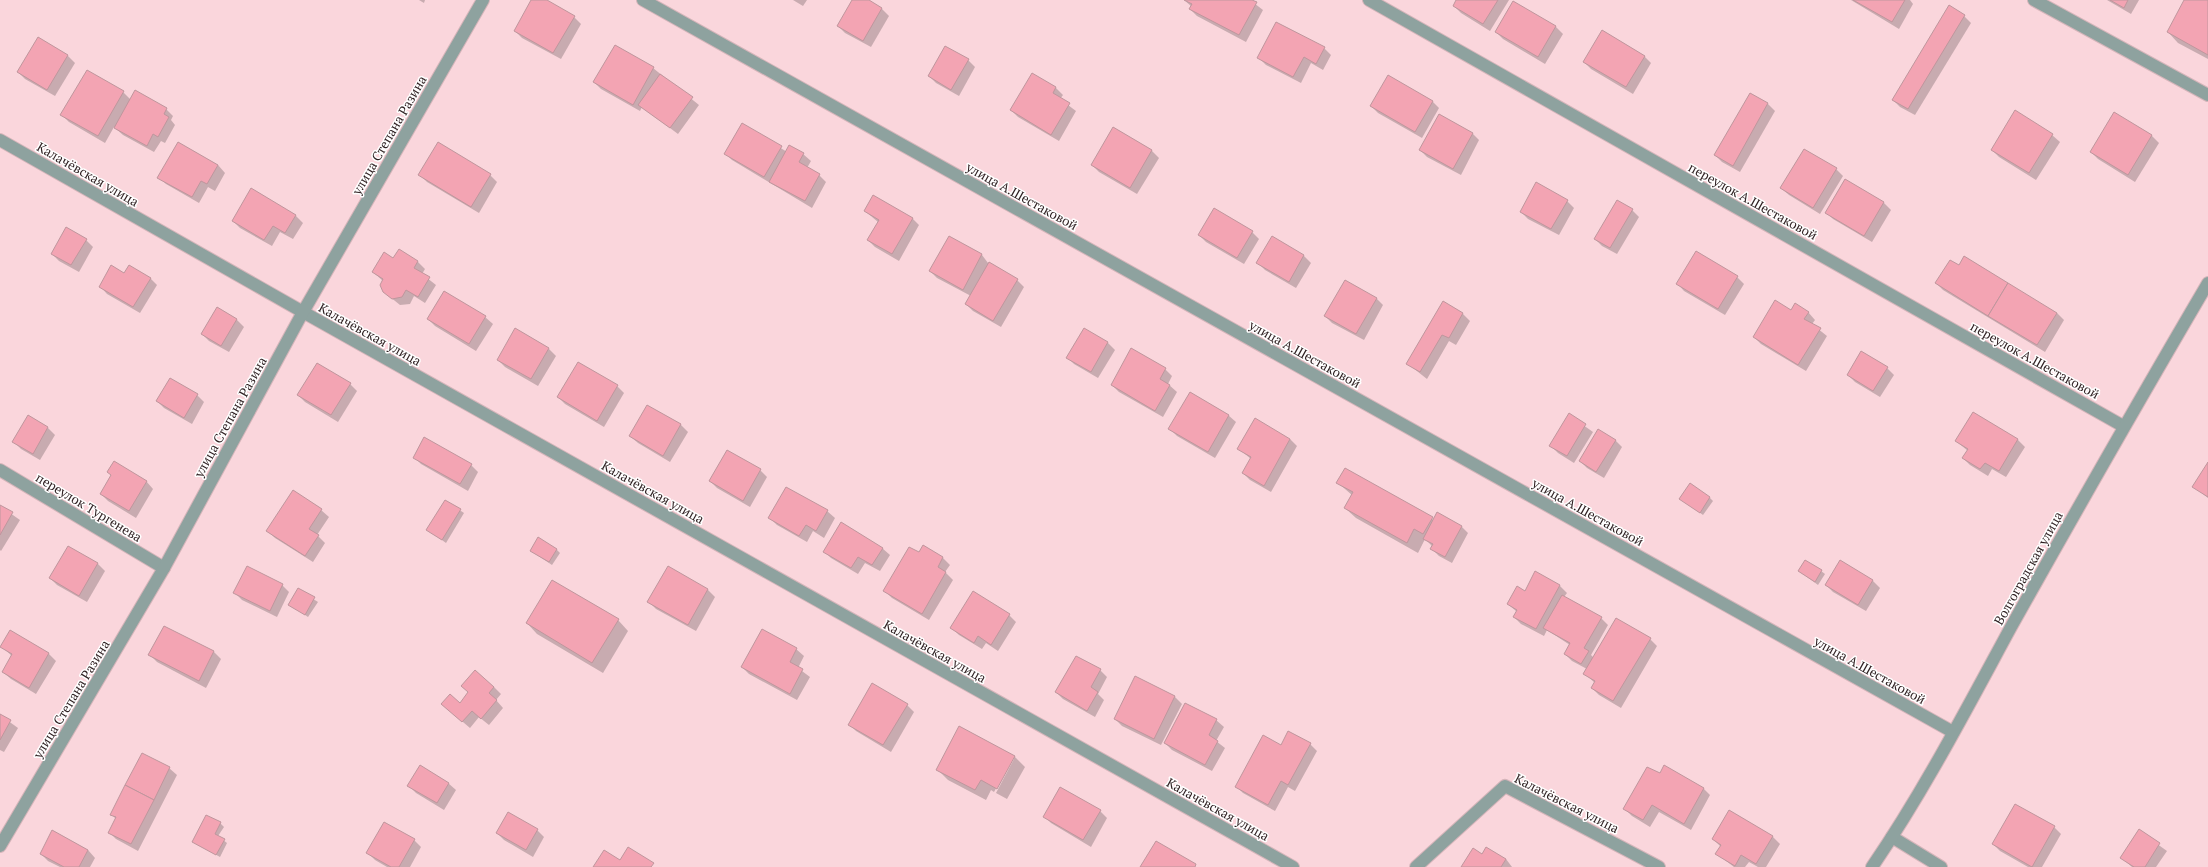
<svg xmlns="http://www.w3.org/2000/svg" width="2208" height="867" viewBox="0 0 2208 867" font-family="'PT Serif',serif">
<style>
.shadow{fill:#0003}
.building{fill:#f3a4b3;stroke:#bf969d}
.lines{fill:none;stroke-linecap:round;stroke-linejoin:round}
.minor-casing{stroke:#d5b5ba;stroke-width:14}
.minor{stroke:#8ea29f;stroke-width:12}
.labels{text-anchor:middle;stroke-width:3;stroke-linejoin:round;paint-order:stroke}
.street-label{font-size:13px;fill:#2e1f21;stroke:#fff}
</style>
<rect width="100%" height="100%" fill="#fad6dc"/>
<g class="shadow">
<path d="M419,0H425L424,3Z"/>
<path d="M533,0H545L574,17L581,24L561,59L522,38L515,31Z"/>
<path d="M793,0H807L803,6Z"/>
<path d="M853,0H867L882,9L889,16L871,47L845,33L838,26Z"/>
<path d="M1184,0H1250L1263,10L1246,42L1197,16L1190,9L1191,6Z"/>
<path d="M1457,0H1509L1490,31L1461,13L1454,6Z"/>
<path d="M1851,0H1910L1913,4L1899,29Z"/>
<path d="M2107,0H2139L2131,14Z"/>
<path d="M2185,0H2208V59L2178,43L2168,32Z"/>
<path d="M1514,2L1556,27L1563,34L1545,64L1503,39L1496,32Z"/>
<path d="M1964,16L1971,23L1915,115L1900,107L1893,100Z"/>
<path d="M38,38L68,56L75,63L55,96L25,79L18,72Z"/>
<path d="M1324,48L1331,55L1323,70L1311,63L1301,83L1266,65L1259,58Z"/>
<path d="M1644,56L1651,63L1633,94L1591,69L1584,62Z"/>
<path d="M968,60L975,67L959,96L936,83L929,76Z"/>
<path d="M653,68L699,105L678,134L642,107L640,111L601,89L594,82Z"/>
<path d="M1032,75L1056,88L1063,95L1060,99L1076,111L1059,141L1018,117L1011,110Z"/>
<path d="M123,92L131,100L166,109L173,116L171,120L175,125L165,143L161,141L154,152L123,135L114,127L105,143L69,122L62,115Z"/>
<path d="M1750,94L1768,104L1775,111L1740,172L1722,162L1715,155Z"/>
<path d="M1432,101L1439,108L1422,138L1378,113L1371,106Z"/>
<path d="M2115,114L2152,136L2159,143L2135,182L2098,159L2091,152Z"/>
<path d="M743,124L787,152L790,146L803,154L811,161L807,168L819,175L826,182L812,208L732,160L725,153Z"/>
<path d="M1114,128L1152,151L1159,158L1137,194L1099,172L1092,165Z"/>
<path d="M1472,133L1479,140L1461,175L1427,157L1420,150Z"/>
<path d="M2052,135L2060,142L2036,180L1999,157L1992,150Z"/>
<path d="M178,143L218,165L225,173L215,191L208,187L199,203L166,184L159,177Z"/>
<path d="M1836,169L1843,176L1820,214L1789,195L1781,188Z"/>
<path d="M420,175H490L497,182L479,213L427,182Z"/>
<path d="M1845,180L1884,203L1891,210L1872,242L1833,219L1826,212Z"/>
<path d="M1567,201L1574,208L1559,235L1528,219L1521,212Z"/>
<path d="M1632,210L1639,217L1617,254L1602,246L1595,239Z"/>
<path d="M865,211L912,218L919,225L899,261L875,247L868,240L878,222Z"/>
<path d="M296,216L303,223L293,239L280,232L272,246L240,228L233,221Z"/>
<path d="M1252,232L1259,239L1244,264L1206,242L1199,235Z"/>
<path d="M949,237L982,255L988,263L1017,280L1024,287L1001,327L973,311L966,304L971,296L937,278L930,271Z"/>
<path d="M1272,238L1304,256L1311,263L1296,288L1265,270L1258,263Z"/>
<path d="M86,240L93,247L79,272L59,261L52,254Z"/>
<path d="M399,251L418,262L425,269L422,274L436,285L425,303L414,296L410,304L400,305L384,292L383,281L373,272L394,259Z"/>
<path d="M124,274L150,278L157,285L140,313L107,294L100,286Z"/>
<path d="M1737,277L1744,284L1725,315L1684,291L1677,283Z"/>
<path d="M1936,283L2057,313L2064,320L2045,352L1943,290Z"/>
<path d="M444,292L485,317L493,324L476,351L435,326L428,319Z"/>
<path d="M1376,298L1383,305L1364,340L1332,323L1325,316Z"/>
<path d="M1443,303L1463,314L1470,321L1456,345L1449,341L1427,379L1408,364Z"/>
<path d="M217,309L237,320L244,327L229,352L209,341L202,334Z"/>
<path d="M1791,311L1808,312L1815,320L1812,324L1827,336L1806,371L1761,344L1754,337Z"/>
<path d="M1084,329L1108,343L1115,350L1098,378L1074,364L1067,357Z"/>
<path d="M549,349L556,356L538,386L505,367L498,360Z"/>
<path d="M1887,368L1894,375L1880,397L1855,382L1848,375Z"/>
<path d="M1165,369L1172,376L1168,384L1177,392L1163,417L1119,392L1112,385Z"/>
<path d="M170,379L197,395L204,402L192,424L164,408L157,401Z"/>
<path d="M350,384L357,391L338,422L305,402L298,395Z"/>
<path d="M617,386L624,393L604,427L565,404L558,397Z"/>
<path d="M648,406L681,425L688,432L670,462L638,443L630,436Z"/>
<path d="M1973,413L2018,440L2025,447L2006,477L1992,469L1988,476L1970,465L1963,458L1968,451L1956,441Z"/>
<path d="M1228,415L1236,422L1215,458L1177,436L1170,429Z"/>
<path d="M1569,415L1593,432L1574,463L1558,453L1551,446Z"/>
<path d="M28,417L48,428L55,435L40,460L21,449L14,442Z"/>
<path d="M1290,439L1297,446L1271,492L1250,480L1243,473L1251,459L1239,449Z"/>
<path d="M1615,440L1622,447L1604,478L1587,468L1580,461Z"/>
<path d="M727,451L760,470L767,477L750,507L717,488L710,481Z"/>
<path d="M414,457L471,465L478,472L468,491L421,464Z"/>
<path d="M2208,464V498L2193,486Z"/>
<path d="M146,481L153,489L136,518L108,501L101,494Z"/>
<path d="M1338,483L1434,520L1461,526L1468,533L1452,563L1439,556L1432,549L1433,547L1425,539L1418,553L1356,518L1345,508L1352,495Z"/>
<path d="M786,488L827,511L835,518L824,538L813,531L807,542L777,525L770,518Z"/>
<path d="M293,492L321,510L329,517L317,535L325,543L313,562L275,538L268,531Z"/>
<path d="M1710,498L1713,501L1703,515L1681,499Z"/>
<path d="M446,501L464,513L446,543L428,530Z"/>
<path d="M0,506L20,520L1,551L0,550Z"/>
<path d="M68,547L98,564L105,571L87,602L57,585L50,578Z"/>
<path d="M924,547L943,558L950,565L945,572L953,580L929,620L892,598L885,591Z"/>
<path d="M882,548L890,555L880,571L865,563L858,574L831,558L824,551Z"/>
<path d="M556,549L560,553L552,565L531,551Z"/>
<path d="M1841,562L1873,581L1880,588L1866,611L1833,592L1826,585Z"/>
<path d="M668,568L708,590L715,597L696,631L656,609L649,602Z"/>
<path d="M1799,571H1821L1825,574L1818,585Z"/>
<path d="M1536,573L1560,586L1567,593L1564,597L1601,618L1608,625L1591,655L1594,658L1650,639L1657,646L1621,708L1599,695L1592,688L1595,683L1585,674L1587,669L1572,661L1565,654L1570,645L1547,630L1544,636L1521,624L1514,617L1517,612L1508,604L1526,592Z"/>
<path d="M282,585L289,592L277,617L242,600L235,593Z"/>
<path d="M299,590L318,602L308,617L290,605Z"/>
<path d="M1009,615L1016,622L998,651L986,643L982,649L959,635L952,628Z"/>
<path d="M618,620L628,631L603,673L537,634L527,623Z"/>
<path d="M164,627L214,652L221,659L206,688L157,662L150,655Z"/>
<path d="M762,630L796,649L804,656L798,668L810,677L797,700L749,674L742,667Z"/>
<path d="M11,632L49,654L56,661L36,694L11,679L3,672L12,656L2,647Z"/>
<path d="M1100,670L1107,677L1098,694L1104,700L1095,717L1063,699L1056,692Z"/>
<path d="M494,687L501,694L496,700L503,708L489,725L479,717L470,728L450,711Z"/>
<path d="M1175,697L1182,704L1161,745L1122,726L1115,719Z"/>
<path d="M1185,704L1216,720L1224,727L1216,741L1225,748L1212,771L1172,750L1165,743Z"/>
<path d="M907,705L914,712L891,752L856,731L849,724Z"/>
<path d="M0,715L18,728L4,752L0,750Z"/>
<path d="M1289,733L1310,744L1317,751L1295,791L1288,787L1275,811L1243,793L1236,786L1281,746Z"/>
<path d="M142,755L169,768L177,775L138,851L116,839L109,832L116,819L111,814Z"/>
<path d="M1014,756L1025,767L1007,799L996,793L1014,759H1012L994,792L991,790L986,800L948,780L937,769Z"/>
<path d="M1660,775L1703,788L1710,795L1691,830L1659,812L1650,827L1632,816L1625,809Z"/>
<path d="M448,783L456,790L444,810L416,793L409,786Z"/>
<path d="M1100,811L1107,818L1091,847L1051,823L1044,816Z"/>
<path d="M1730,811L1773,837L1780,844L1766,867H1758L1749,862L1745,867H1734L1717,854L1721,847L1713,839Z"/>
<path d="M220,823L224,827L218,836L227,843L220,857L193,842Z"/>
<path d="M2054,827L2061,834L2042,867H2028L2000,851L1993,844Z"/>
<path d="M537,830L544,837L533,857L504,840L497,833Z"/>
<path d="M2139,831L2167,851L2156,867H2132L2122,858Z"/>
<path d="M53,832L88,850L95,858L90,867H60L48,861L41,854Z"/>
<path d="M414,840L421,847L410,867H387L375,860L368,853Z"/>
<path d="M1506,859L1512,867H1462Z"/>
</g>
<g class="building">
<path d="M531,0H547L575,16L553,53L514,31Z"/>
<path d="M852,0H869L882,8L863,41L837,26Z"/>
<path d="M1184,0H1252L1257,2L1239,35L1189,9L1192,4Z"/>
<path d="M1456,0H1498L1483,24L1453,6Z"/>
<path d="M1853,0H1905L1892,22Z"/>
<path d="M2110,0H2128L2124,8Z"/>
<path d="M2184,0H2208V55L2167,32Z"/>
<path d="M1513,1L1556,26L1538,57L1495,32Z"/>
<path d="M1949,5L1965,15L1908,109L1892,100Z"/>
<path d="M1276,22L1325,47L1316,64L1304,57L1293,77L1257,58Z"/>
<path d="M1602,30L1645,56L1626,87L1583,62Z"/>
<path d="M38,37L68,55L47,90L17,72Z"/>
<path d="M615,45L654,67L633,105L593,82Z"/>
<path d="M945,46L969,59L951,90L928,76Z"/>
<path d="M87,70L124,91L98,136L60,115Z"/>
<path d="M1032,73L1056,87L1053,93L1070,103L1051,135L1010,110Z"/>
<path d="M660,74L693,97L670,128L638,105Z"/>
<path d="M1388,75L1433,101L1415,132L1370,106Z"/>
<path d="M135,90L167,108L164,114L169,117L158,137L153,134L147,146L114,128Z"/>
<path d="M1750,93L1768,103L1733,166L1714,155Z"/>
<path d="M2015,110L2053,134L2029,173L1991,150Z"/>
<path d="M2114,112L2152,135L2128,175L2090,152Z"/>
<path d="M1439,114L1473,133L1453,169L1419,150Z"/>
<path d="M742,123L782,146L764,177L724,154Z"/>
<path d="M1113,127L1152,150L1130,188L1091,165Z"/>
<path d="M178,142L218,165L207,184L201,181L192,197L157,178Z"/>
<path d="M438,142L491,174L471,207L418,175Z"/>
<path d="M789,145L804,153L799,162L820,174L805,201L769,182Z"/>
<path d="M1804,149L1837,168L1813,208L1780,188Z"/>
<path d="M1845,179L1884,202L1864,236L1825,213Z"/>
<path d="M1536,182L1568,200L1551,229L1520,212Z"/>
<path d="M251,188L296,215L285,233L273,226L264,240L232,221Z"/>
<path d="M873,195L913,218L892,254L867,240L879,220L864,211Z"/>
<path d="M1617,200L1633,209L1610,248L1594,239Z"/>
<path d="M1214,208L1253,231L1237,258L1198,235Z"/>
<path d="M66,227L87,239L71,265L51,254Z"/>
<path d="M949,236L982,254L963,290L929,271Z"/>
<path d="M1272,236L1304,255L1289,282L1256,263Z"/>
<path d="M399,249L418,261L414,268L430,277L418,297L406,290L402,297L392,299L383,292L380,285L383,279L372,272L384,252L393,258Z"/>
<path d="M1696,251L1738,276L1718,309L1676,284Z"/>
<path d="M1964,256L2008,283L1988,316L1935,283L1950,260L1959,265Z"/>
<path d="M989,262L1018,279L993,321L965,304Z"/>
<path d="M111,265L124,273L129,265L151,278L133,307L99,287Z"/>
<path d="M1345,280L1377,298L1356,334L1324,316Z"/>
<path d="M2008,283L2057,313L2037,345L1988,316Z"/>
<path d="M444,291L486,316L469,344L427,319Z"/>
<path d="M1775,300L1791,310L1795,303L1809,312L1804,319L1821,328L1798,365L1753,337Z"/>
<path d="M1443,301L1463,313L1449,338L1442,335L1420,372L1406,364Z"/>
<path d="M217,307L237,319L221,346L201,334Z"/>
<path d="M515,328L549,348L531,379L497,360Z"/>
<path d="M1084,328L1108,342L1091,372L1066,358Z"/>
<path d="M1131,348L1166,368L1160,379L1170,385L1155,411L1111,385Z"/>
<path d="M1861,351L1888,367L1873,391L1847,375Z"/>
<path d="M578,362L618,385L597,421L557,397Z"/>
<path d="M317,363L351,383L331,415L297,395Z"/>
<path d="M170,378L198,394L184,418L156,401Z"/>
<path d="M1190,392L1229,415L1208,452L1168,429Z"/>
<path d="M647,405L681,424L663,456L629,436Z"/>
<path d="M1973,412L2018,439L1999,471L1985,463L1980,469L1962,458L1968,449L1955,441Z"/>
<path d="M1569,413L1586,424L1567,456L1549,446Z"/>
<path d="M28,415L48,427L33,454L12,442Z"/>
<path d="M1255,418L1290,439L1264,486L1242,473L1251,457L1237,449Z"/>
<path d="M1598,429L1616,440L1596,472L1579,461Z"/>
<path d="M424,437L472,464L460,484L413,458Z"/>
<path d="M727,450L761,469L743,501L709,481Z"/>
<path d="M114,461L147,481L129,511L100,494L111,475L107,472Z"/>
<path d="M2208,462V497L2192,487Z"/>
<path d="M1345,468L1433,517L1423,534L1414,529L1407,543L1344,508L1353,492L1336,483Z"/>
<path d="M1690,483L1710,497L1700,513L1679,499Z"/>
<path d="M786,487L828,510L816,531L806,525L799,536L768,518Z"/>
<path d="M293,490L322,509L309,529L319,535L305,556L266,531Z"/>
<path d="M445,500L461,509L442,540L426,530Z"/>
<path d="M0,505L13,512L0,535Z"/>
<path d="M1437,512L1462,526L1445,557L1430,549L1433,544L1423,539Z"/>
<path d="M841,522L883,548L872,565L858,557L851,568L823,552Z"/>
<path d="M538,537L557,549L549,562L530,551Z"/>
<path d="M923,545L943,557L938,567L946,572L922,614L883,591L909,547L919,552Z"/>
<path d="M68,546L98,563L79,596L49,578Z"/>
<path d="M1805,560L1822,570L1815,582L1798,571Z"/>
<path d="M1840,560L1873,580L1858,605L1825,585Z"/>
<path d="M247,566L283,584L270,611L233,593Z"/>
<path d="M668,566L708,589L688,625L647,602Z"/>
<path d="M1535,571L1560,585L1536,629L1513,617L1517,610L1507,604L1517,586L1525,591Z"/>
<path d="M552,580L619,619L592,663L526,623Z"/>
<path d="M298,588L315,597L305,615L288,605Z"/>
<path d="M973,591L1010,614L991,645L978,636L974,643L950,628Z"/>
<path d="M1562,595L1602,617L1584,648L1589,651L1581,664L1564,654L1570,643L1543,628Z"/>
<path d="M1616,618L1651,638L1613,701L1591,688L1595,681L1583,674Z"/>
<path d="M164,626L214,651L199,681L148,655Z"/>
<path d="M762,629L797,648L790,662L803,669L790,694L741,667Z"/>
<path d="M10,630L49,653L29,688L2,672L12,654L0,647Z"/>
<path d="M1076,656L1101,669L1091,687L1098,692L1087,711L1055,692Z"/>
<path d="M475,670L494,687L489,693L497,700L481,719L472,711L462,722L441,704L450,694L460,703L468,692L461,686Z"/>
<path d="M1135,676L1175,696L1154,739L1114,719Z"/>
<path d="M872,683L908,704L883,745L848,725Z"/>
<path d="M1185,703L1217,719L1209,735L1218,741L1205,765L1164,743Z"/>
<path d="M0,714L11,720L0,740Z"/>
<path d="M959,726L1015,756L997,789L981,780L975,790L936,770Z"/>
<path d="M1288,731L1311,743L1288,785L1281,781L1268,805L1235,787L1263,735L1281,745Z"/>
<path d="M142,753L170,767L154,800L125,785Z"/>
<path d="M420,765L449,783L437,803L407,786Z"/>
<path d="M1664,765L1704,788L1684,824L1652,805L1643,820L1623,809L1647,767L1660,773Z"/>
<path d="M125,785L154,800L131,844L108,833L116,817L110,815Z"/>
<path d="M1060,787L1101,810L1083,840L1043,817Z"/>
<path d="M2015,804L2055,826L2032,867L1992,844Z"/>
<path d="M1729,810L1773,836L1756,864L1741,855L1735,866L1715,854L1721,845L1712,839Z"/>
<path d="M508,812L538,829L526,850L496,833Z"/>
<path d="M206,815L221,822L215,834L225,839L216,855L192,842Z"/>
<path d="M384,822L415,839L399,867H391L366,853Z"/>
<path d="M2139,829L2160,843L2145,867H2134L2120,858Z"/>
<path d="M52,830L88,850L79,867H64L40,854Z"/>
<path d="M1156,841L1196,864L1195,867H1140Z"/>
<path d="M628,847L654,863L651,867H593L604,850L620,860Z"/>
<path d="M1486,847L1506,859L1501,867H1461L1473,848L1482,854Z"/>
</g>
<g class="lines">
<g class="minor-casing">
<g id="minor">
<path d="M643,0L1953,732"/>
<path d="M1369,0L2123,426"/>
<path d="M2034,0L2208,95"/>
<path d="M0,140L303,312L1293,867"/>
<path d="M0,470L164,568"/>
<path d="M1892,837L1941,867"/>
<path d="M0,846L164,568L303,312L483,0"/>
<path d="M1416,867L1505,786L1659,867"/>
<path d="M1872,867C1924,791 1967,708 2011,627C2076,511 2141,397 2208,283"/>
</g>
</g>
<use href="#minor" class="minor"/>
</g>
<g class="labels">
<g class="street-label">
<text transform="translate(389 135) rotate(-60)" y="5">улица Степана Разина</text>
<text transform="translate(88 174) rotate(30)" y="5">Калачёвская улица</text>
<text transform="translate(1022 196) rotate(29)" y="5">улица А.Шестаковой</text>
<text transform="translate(1753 201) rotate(29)" y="5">переулок А.Шестаковой</text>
<text transform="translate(370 334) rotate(29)" y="5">Калачёвская улица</text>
<text transform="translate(1305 354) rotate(29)" y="5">улица А.Шестаковой</text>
<text transform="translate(2035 360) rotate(29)" y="5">переулок А.Шестаковой</text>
<text transform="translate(230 417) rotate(-61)" y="5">улица Степана Разина</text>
<text transform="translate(653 492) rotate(29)" y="5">Калачёвская улица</text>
<text transform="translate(89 507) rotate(31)" y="5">переулок Тургенева</text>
<text transform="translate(1588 512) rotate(29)" y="5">улица А.Шестаковой</text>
<text transform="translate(2028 568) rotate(-61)" y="5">Волгоградская улица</text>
<text transform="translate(935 651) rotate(29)" y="5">Калачёвская улица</text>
<text transform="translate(1870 670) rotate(29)" y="5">улица А.Шестаковой</text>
<text transform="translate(71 699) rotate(-59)" y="5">улица Степана Разина</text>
<text transform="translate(1567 803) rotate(27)" y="5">Калачёвская улица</text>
<text transform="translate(1218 809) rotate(29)" y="5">Калачёвская улица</text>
</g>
</g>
</svg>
